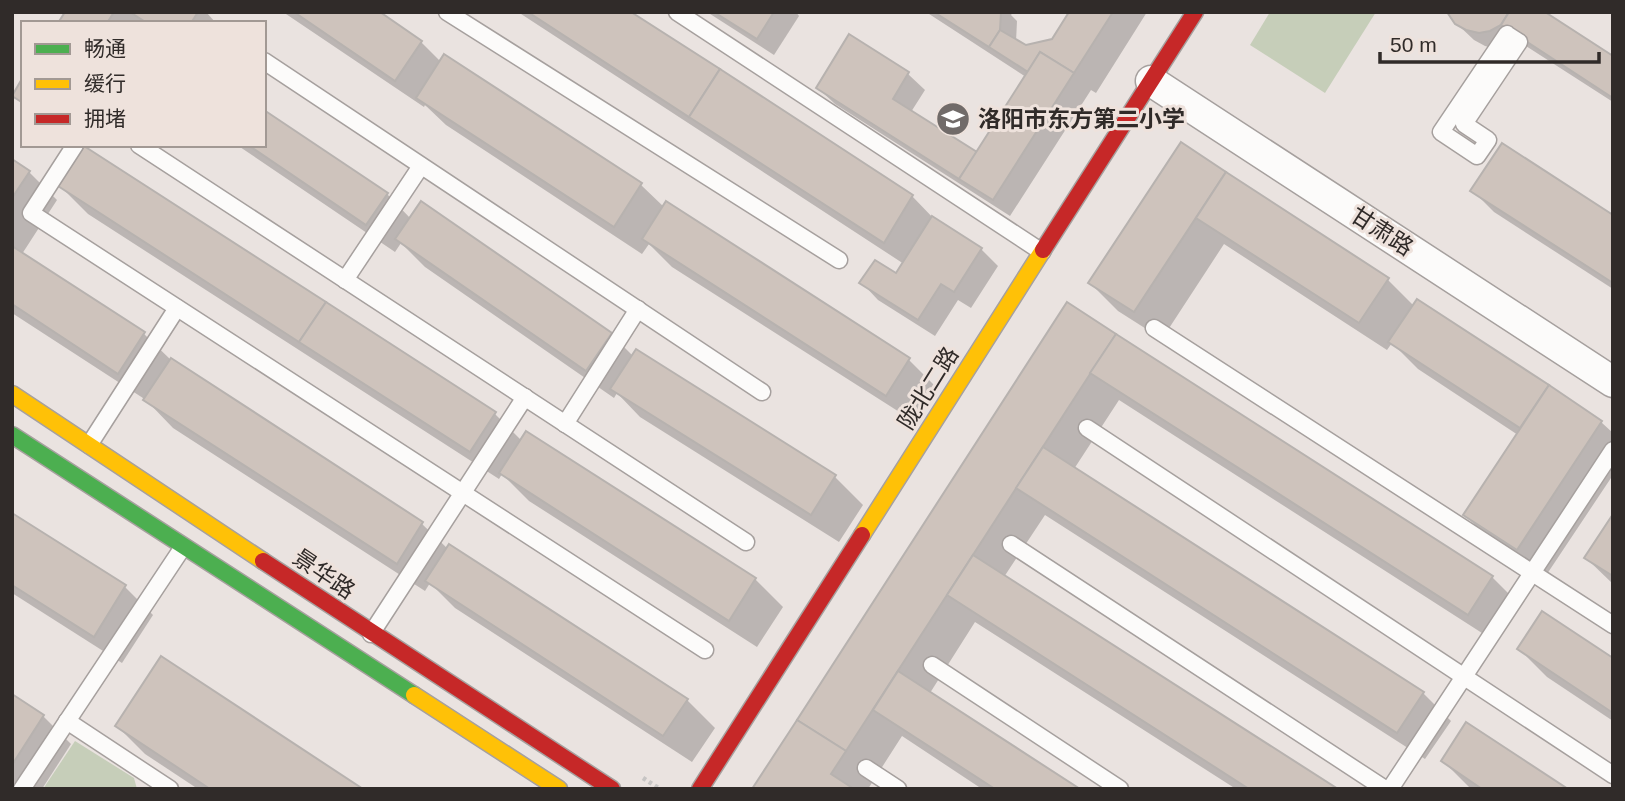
<svg xmlns="http://www.w3.org/2000/svg" width="1625" height="801" viewBox="0 0 1625 801" font-family="Arial,'Noto Sans SC',sans-serif">
<style>
.green{fill:#c6ceb9}
.shadow{fill:#0003}
.building{fill:#cec3bc;stroke:#b7b2af;stroke-width:2}
.lines{fill:none;stroke-linecap:round;stroke-linejoin:round}
.lane-casing{stroke:#a6a09e;stroke-width:19}
.street-casing{stroke:#a6a09e;stroke-width:33}
.fast-casing{stroke:#a6a09e;stroke-width:19}
.slow-casing{stroke:#a6a09e;stroke-width:19}
.jam-casing{stroke:#a6a09e;stroke-width:19}
.path{stroke:#c7c5c4;stroke-width:4.5;stroke-dasharray:3.5 3.5;stroke-linecap:butt}
.lane{stroke:#fcfbfa;stroke-width:16}
.street{stroke:#fcfbfa;stroke-width:30}
.fast{stroke:#4caf50;stroke-width:16}
.slow{stroke:#ffc107;stroke-width:16}
.jam{stroke:#c62828;stroke-width:16}
.labels{text-anchor:middle;stroke-width:6;stroke-linejoin:round;paint-order:stroke}
.poi-label{font-size:23px;font-weight:bold;fill:#302b29;stroke:#eee2dc;text-anchor:start}
.street-label{font-size:23px;fill:#302b29;stroke:#eee2dc}
</style>
<rect width="100%" height="100%" fill="#eae3e0"/>
<g class="green">
<path d="M1270,12H1376L1325,93L1250,45Z"/>
<path d="M75,741L134,778L137,789H43Z"/>
</g>
<g class="shadow">
<path d="M67,12H206L216,23H60Z"/>
<path d="M283,12H377L421,42L441,62L445,56L641,185L664,207L666,204L909,360L937,388L915,422L672,267L649,244L642,254L446,125L425,105L424,107Z"/>
<path d="M518,12H628L912,196L937,222L981,249L998,266L971,308L958,300L935,336L878,300L862,283L896,275L904,264Z"/>
<path d="M707,12H796L799,16L774,55Z"/>
<path d="M926,12H1013L1011,15L1017,21L1016,42L1026,47L1053,41L1071,12H1147L1096,93L1091,90L1010,216L835,104L818,88L850,37L908,74L925,90L911,112L977,154L1026,77Z"/>
<path d="M1542,12L1613,58V102L1518,41L1497,49L1485,46L1474,40L1456,23Z"/>
<path d="M1181,144L1387,279L1414,306L1417,301L1601,422L1613,433V475L1545,577L1493,543L1465,515L1518,435L1418,369L1392,343L1387,350L1224,244L1162,339L1118,311L1090,283Z"/>
<path d="M237,145H264L387,194L411,219L611,334L633,356L835,477L863,505L839,542L640,417L617,393L614,398L425,267L401,243L395,252Z"/>
<path d="M84,149L495,414L522,441L527,434L755,579L783,607L757,647L529,501L502,474L499,479L88,214L60,186Z"/>
<path d="M12,161L29,172L57,200L22,254L144,334L171,360L422,524L448,549L687,700L715,728L692,762L455,608L430,583L425,591L173,428L146,400L12,313Z"/>
<path d="M1473,191L1613,217V289L1494,212Z"/>
<path d="M1067,304L1492,577L1520,605L1496,642L1119,400L1074,469L1423,693L1451,721L1425,759L1045,515L1004,577L1334,789H1236L975,622L930,693L1077,789H982L902,736L868,789H754Z"/>
<path d="M12,515L125,587L153,615L122,663L12,593Z"/>
<path d="M1613,518V584L1586,558Z"/>
<path d="M1519,649L1613,660V721L1547,677Z"/>
<path d="M12,696L43,716L71,744L42,789H12Z"/>
<path d="M117,726L360,789H198L145,754Z"/>
<path d="M1443,761L1564,789H1471Z"/>
</g>
<g class="building">
<path d="M65,12H114L107,23H58Z"/>
<path d="M130,12H198L191,23H147Z"/>
<path d="M294,12H380L422,41L395,81Z"/>
<path d="M528,12H631L720,69L689,117Z"/>
<path d="M714,12H774L757,39Z"/>
<path d="M934,12H1001L1000,30L989,47Z"/>
<path d="M1069,12H1113L1074,73L1040,52L1028,72L989,47L1000,30L1026,45L1052,39Z"/>
<path d="M1447,12H1509L1501,25L1490,31L1479,33L1466,30L1455,24Z"/>
<path d="M1509,12H1545L1613,56V98L1501,25Z"/>
<path d="M849,34L909,72L893,99L977,152L959,179L816,88Z"/>
<path d="M1040,52L1074,73L993,200L959,179Z"/>
<path d="M444,54L642,183L614,227L416,98Z"/>
<path d="M720,69L913,195L884,243L689,117Z"/>
<path d="M23,77V103L12,96Z"/>
<path d="M264,110L388,193L366,225L248,145H264Z"/>
<path d="M1181,142L1226,172L1134,312L1088,283Z"/>
<path d="M1502,143L1613,215V283L1470,191Z"/>
<path d="M84,146L326,302L299,342L58,186Z"/>
<path d="M12,159L30,171L12,198Z"/>
<path d="M1226,172L1389,278L1359,323L1196,218Z"/>
<path d="M421,201L612,333L586,371L395,239Z"/>
<path d="M666,201L910,358L886,396L642,239Z"/>
<path d="M932,216L982,248L954,292L941,284L918,320L859,283L875,260L896,273Z"/>
<path d="M12,246L145,332L118,374L12,304Z"/>
<path d="M1417,299L1549,385L1520,428L1388,342Z"/>
<path d="M326,302L496,412L470,452L299,342Z"/>
<path d="M1067,302L1116,334L846,751L797,720Z"/>
<path d="M1116,334L1493,576L1468,615L1090,373Z"/>
<path d="M636,349L836,475L811,515L610,389Z"/>
<path d="M171,358L423,522L397,564L143,400Z"/>
<path d="M1549,385L1602,421L1517,550L1463,515Z"/>
<path d="M526,431L756,578L729,621L499,473Z"/>
<path d="M1043,447L1424,692L1397,733L1016,488Z"/>
<path d="M12,513L126,585L94,637L12,585Z"/>
<path d="M1613,514V576L1584,558Z"/>
<path d="M449,544L688,699L663,736L425,581Z"/>
<path d="M973,555L1338,789H1249L947,595Z"/>
<path d="M1542,611L1613,658V713L1517,649Z"/>
<path d="M161,656L363,789H210L115,726Z"/>
<path d="M898,671L1080,789H995L873,710Z"/>
<path d="M12,694L44,715L12,765Z"/>
<path d="M797,720L846,751L831,774L854,789H752Z"/>
<path d="M1466,722L1568,789H1482L1441,761Z"/>
</g>
<g class="lines">
<g class="lane-casing">
<g id="lane">
<path d="M447,12L839,260"/>
<path d="M677,12L1042,252"/>
<path d="M1507,34L1441,132L1477,156L1488,140L1464,124L1519,42L1508,35"/>
<path d="M264,61L762,392"/>
<path d="M75,145L31,213L705,650"/>
<path d="M139,145L746,542"/>
<path d="M345,280L421,166"/>
<path d="M1154,328L1613,625"/>
<path d="M565,424L638,309"/>
<path d="M1087,428L1613,775"/>
<path d="M89,445L177,308"/>
<path d="M1011,544L1385,789"/>
<path d="M371,634L525,397"/>
<path d="M932,665L1120,789"/>
<path d="M67,721L170,789"/>
<path d="M866,768L898,789"/>
<path d="M22,789L183,547"/>
<path d="M1390,789L1613,450"/>
</g>
</g>
<g class="street-casing">
<path id="street" d="M1151,81L1613,382"/>
</g>
<g class="fast-casing">
<path id="fast" d="M12,435L414,695"/>
</g>
<g class="slow-casing">
<g id="slow">
<path d="M12,394L263,561"/>
<path d="M862,535L1043,250"/>
<path d="M414,695L559,789"/>
</g>
</g>
<g class="jam-casing">
<g id="jam">
<path d="M1043,250L1195,12"/>
<path d="M263,561L612,789"/>
<path d="M700,789L862,535"/>
</g>
</g>
<path class="path" d="M643,778L660,789"/>
<use href="#lane" class="lane"/>
<use href="#street" class="street"/>
<use href="#fast" class="fast"/>
<use href="#slow" class="slow"/>
<use href="#jam" class="jam"/>
</g>
<defs>
<g id="school-disc" transform="scale(1.75)"><circle r="9.5" fill="#716b69" stroke="#eee2dc"/><path d="M0-5L7-2L0 1L-7-2ZM-4 1L0 2.5L4 1V4Q0 6-4 4Z" fill="#fff"/></g>
</defs>
<g fill-rule="evenodd">
<use href="#school-disc" x="953" y="119"/>
</g>
<g class="labels">
<g class="poi-label">
<text x="978" y="127">洛阳市东方第二小学</text>
</g>
<g class="street-label">
<text transform="translate(1382 231) rotate(33)" y="8">甘肃路</text>
<text transform="translate(928 388) rotate(-58)" y="8">陇北二路</text>
<text transform="translate(324 574) rotate(34)" y="8">景华路</text>
</g>
</g>
<rect width="1625" height="801" fill="none" stroke="#302b29" stroke-width="28"/>
<rect x="21" y="21" width="245" height="126" fill="#eee2dc" stroke="#a29994" stroke-width="2"/>
<rect x="35" y="44" width="35" height="10" fill="#4caf50" stroke="#a29994" stroke-width="2"/>
<text x="84" y="56" font-size="21" fill="#302b29">畅通</text>
<rect x="35" y="79" width="35" height="10" fill="#ffc107" stroke="#a29994" stroke-width="2"/>
<text x="84" y="91" font-size="21" fill="#302b29">缓行</text>
<rect x="35" y="114" width="35" height="10" fill="#c62828" stroke="#a29994" stroke-width="2"/>
<text x="84" y="126" font-size="21" fill="#302b29">拥堵</text>
<path d="M1380 52v10h219v-10" fill="none" stroke="#302b29" stroke-width="3.5"/>
<text x="1390" y="52" font-size="21" fill="#302b29" stroke="#eee2dc" stroke-width="5" paint-order="stroke">50 m</text>
</svg>
